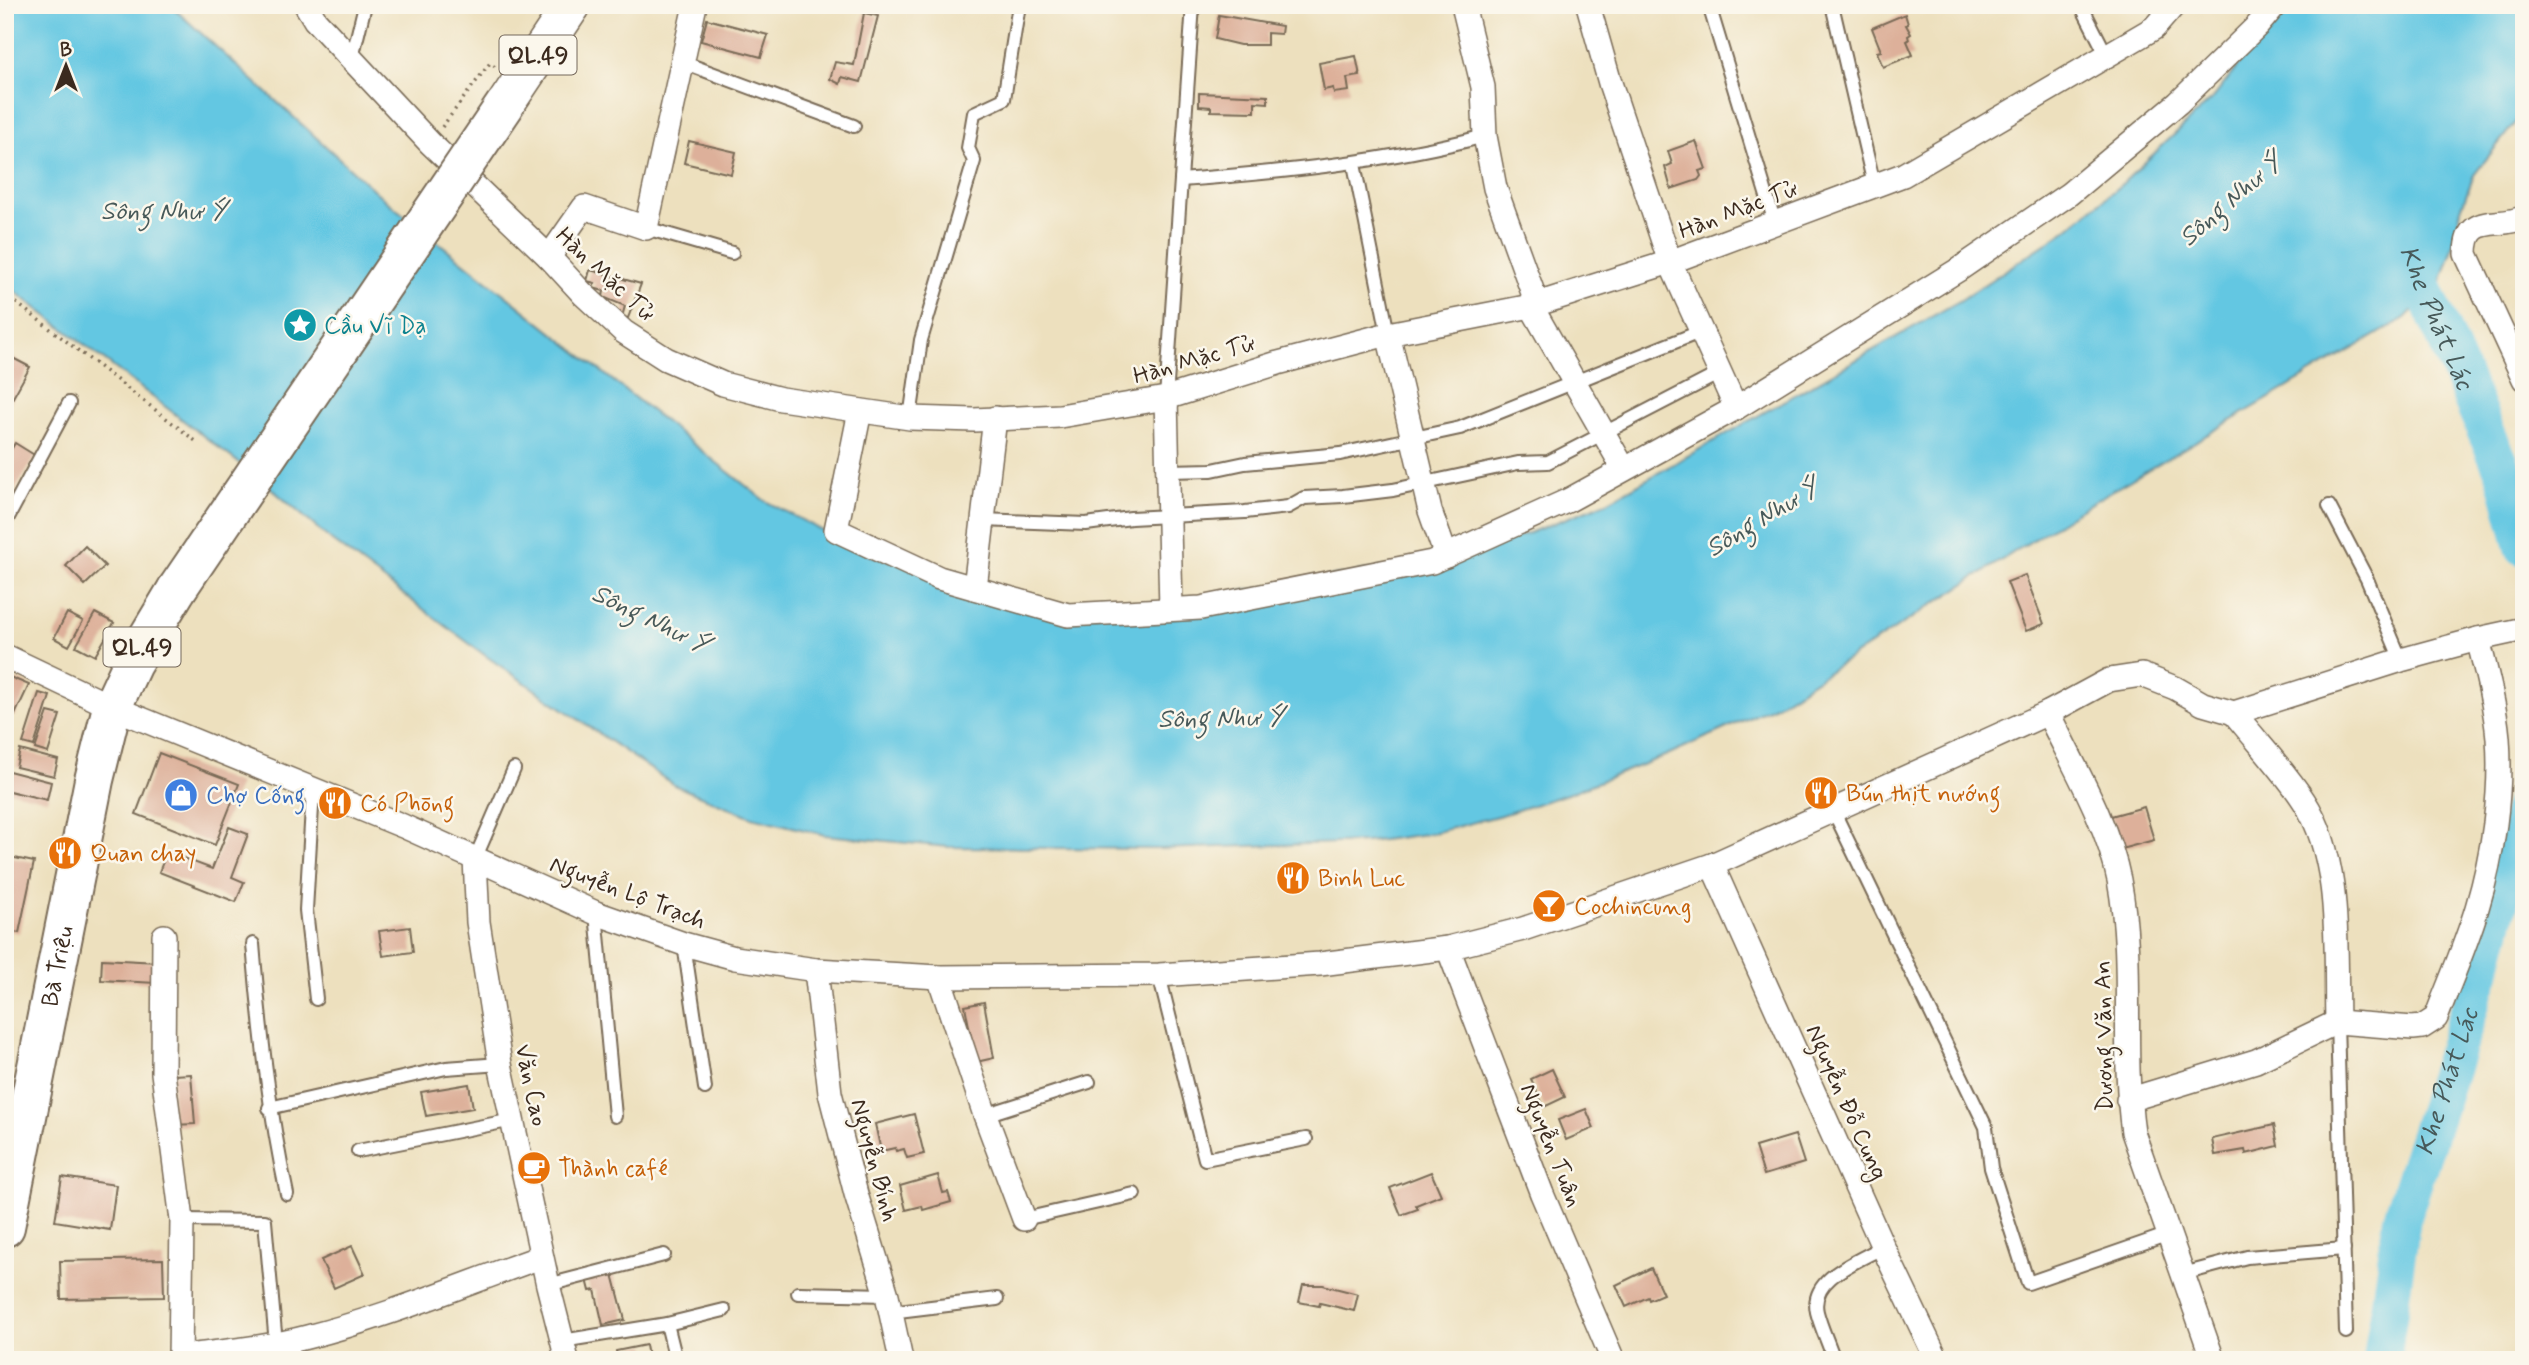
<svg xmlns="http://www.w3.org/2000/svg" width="2529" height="1365" viewBox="0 0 2529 1365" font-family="Mynerve,sans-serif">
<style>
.water{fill:#64c7e2;stroke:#507880;stroke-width:2}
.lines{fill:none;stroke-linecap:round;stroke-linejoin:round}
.river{stroke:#64c7e2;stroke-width:38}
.building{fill:#ddb09a}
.service-casing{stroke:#796a56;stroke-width:16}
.minor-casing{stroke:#796a56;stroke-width:26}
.primary-casing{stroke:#796a56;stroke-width:40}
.trunk-casing{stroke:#796a56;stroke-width:42}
.path{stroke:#796a56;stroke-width:3.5;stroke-dasharray:2 5;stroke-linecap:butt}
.service{stroke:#fff;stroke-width:12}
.minor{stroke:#fff;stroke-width:23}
.primary{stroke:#fff;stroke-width:37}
.trunk{stroke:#fff;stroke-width:38}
.trunk-bridge-casing{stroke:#796a56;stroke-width:42;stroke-linecap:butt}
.trunk-bridge{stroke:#fff;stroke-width:38}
.labels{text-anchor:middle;stroke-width:5;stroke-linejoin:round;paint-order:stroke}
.shield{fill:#fbf7ec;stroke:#75685c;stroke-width:2}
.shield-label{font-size:23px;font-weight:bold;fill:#3b2a1e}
.street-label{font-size:24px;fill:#3b2a1e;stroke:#fbf7ec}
.culture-label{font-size:24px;fill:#0d838f;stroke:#fbf7ec;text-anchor:start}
.food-label{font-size:24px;fill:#c56008;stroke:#fbf7ec;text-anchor:start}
.shop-label{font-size:24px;fill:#366cbe;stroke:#fbf7ec;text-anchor:start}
.water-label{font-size:26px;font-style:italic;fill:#475959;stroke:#fbf7ec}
</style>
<rect width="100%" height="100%" fill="#fbf7ec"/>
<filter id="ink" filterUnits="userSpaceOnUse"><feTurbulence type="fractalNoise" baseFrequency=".0143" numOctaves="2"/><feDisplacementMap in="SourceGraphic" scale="14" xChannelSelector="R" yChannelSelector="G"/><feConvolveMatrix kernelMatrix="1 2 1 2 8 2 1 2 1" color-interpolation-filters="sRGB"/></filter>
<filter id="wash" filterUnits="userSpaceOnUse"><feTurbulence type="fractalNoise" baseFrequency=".00686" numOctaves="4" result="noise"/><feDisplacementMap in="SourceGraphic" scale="28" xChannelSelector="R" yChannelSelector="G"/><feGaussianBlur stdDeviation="1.57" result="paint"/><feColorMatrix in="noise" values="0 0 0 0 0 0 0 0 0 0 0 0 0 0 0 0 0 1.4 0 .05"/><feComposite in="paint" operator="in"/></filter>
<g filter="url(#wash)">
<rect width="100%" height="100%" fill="#ede0be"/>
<path class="water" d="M5,5H170L385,200L765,501L869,555L1097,614L1442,559L1529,533L1607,502L1961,300L2066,230L2123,183L2214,97L2285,5H2524V111L2474,175L2461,209L2452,251L2441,282L2405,318L2076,512L1775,706L1667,755L1567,794L1505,814L1433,833L1367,842L1160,849L949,847L825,835L752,817L674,785L486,656L332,541L265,483L5,284Z"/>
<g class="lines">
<g class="river">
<path id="s1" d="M2408,246L2424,289L2505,475L2524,547"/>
<path id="s2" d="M2382,1360L2402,1218L2482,970L2524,806"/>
</g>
</g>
<g id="blocks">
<g class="building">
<path d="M864,13L878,16L861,82L842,77L840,84L830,79L835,62L854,65Z"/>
<path d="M1905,14L1908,24L1906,25L1911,34L1908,36L1909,40L1907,41L1913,55L1883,67L1877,52L1881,51L1872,28Z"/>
<path d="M1219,15L1282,26L1281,34L1267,33V45H1240L1215,39Z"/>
<path d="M707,19L768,35L761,57L701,41Z"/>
<path d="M1356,56L1360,76L1347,78L1349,91L1334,93L1333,88L1324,90L1319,63Z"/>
<path d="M1199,93L1268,96V103L1255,102V112L1211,111V107L1199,106Z"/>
<path d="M689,141L736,152L731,174L684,163Z"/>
<path d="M1696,141L1706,169L1699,171L1701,176L1698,180L1671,189L1665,167L1672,164L1668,151Z"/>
<path d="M590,270L641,284L628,318L622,317L625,306L603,297L604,291L593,288L595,283L587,281Z"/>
<path d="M5,354L30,367L5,412Z"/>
<path d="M15,443L36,456L5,507V460Z"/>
<path d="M85,546L105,566L85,585L66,566Z"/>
<path d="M2025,575L2044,624L2026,631L2007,582Z"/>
<path d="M67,613L83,621L69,646L54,638Z"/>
<path d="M95,613L114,623L95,656L76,646Z"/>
<path d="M5,675L29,685L14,717L5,713Z"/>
<path d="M39,693L50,696L34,746L23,743Z"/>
<path d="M48,712L60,715L48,753L35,749Z"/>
<path d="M20,750L58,760L54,776L16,767Z"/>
<path d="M159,753L239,784L215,845L136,814Z"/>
<path d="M5,770L51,782L47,800L5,790Z"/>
<path d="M2144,807L2154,840L2121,849L2111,816Z"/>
<path d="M229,827L248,834L232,877L244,882L236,902L159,872L167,852L212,869Z"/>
<path d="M5,856L34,862L19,933L5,930Z"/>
<path d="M410,927L413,952L383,956L379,931Z"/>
<path d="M102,959L157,962L156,983L101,980Z"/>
<path d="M984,1002L994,1058L976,1062L965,1006Z"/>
<path d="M1552,1069L1565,1097L1544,1107L1531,1079Z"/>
<path d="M191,1074L195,1124L172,1125L173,1075Z"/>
<path d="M469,1084L473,1108L426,1116L421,1092Z"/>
<path d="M1586,1109L1594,1128L1566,1140L1558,1120Z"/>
<path d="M914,1114L924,1154L907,1158L904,1149L896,1151L895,1148L881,1151L875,1124Z"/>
<path d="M2274,1125L2278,1146L2246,1154L2245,1150L2215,1155L2212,1139Z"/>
<path d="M1795,1135L1804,1163L1764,1175L1755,1147Z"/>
<path d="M1431,1172L1441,1195L1416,1205L1418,1209L1401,1215L1390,1188Z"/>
<path d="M938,1175L943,1193L948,1192L951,1202L923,1210L922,1206L906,1210L900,1186Z"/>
<path d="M62,1177L116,1185L110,1230L55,1221Z"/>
<path d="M352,1246L365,1274L334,1288L321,1260Z"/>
<path d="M163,1259L164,1297L61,1299L60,1261Z"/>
<path d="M1651,1268L1663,1294L1649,1300L1648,1297L1626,1307L1616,1285Z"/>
<path d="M613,1274L625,1320L603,1325L595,1290L590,1291L587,1279Z"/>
<path d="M1303,1285H1323L1358,1294L1354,1311L1320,1303L1319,1306L1299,1302Z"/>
<path d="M646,1345L648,1357L659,1355L660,1360H617L616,1351Z"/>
</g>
</g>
</g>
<g filter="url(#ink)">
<use href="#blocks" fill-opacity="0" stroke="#796a56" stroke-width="2"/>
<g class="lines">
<g class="service-casing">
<g id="service">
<path d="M2081,5L2107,56"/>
<path d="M1833,9L1874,185"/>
<path d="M1711,12L1775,223"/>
<path d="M352,58L365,5"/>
<path d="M682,62L854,126"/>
<path d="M1354,164L1388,334"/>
<path d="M1181,180C1284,172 1385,162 1485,136"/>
<path d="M646,228L732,253"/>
<path d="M1166,398L1193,5"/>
<path d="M910,418L921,340L974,161L968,148L974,113L1004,99L1019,5"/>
<path d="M1169,471L1212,470L1245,463L1340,454L1460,428L1702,331"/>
<path d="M2329,506L2367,579L2401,660"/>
<path d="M983,520L1086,524L1131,518L1245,512L1288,507L1304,498L1343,496L1393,490L1518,463L1548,462L1722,372"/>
<path d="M5,523L69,403"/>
<path d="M313,790L306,910L316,999"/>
<path d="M1834,812L1986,1127L1991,1168L2028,1283L2169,1234"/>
<path d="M475,859L514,769"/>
<path d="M596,913L615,1116"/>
<path d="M253,944C260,1029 269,1111 287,1194"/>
<path d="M684,944L705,1088"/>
<path d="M1159,975L1205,1159L1306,1139"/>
<path d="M2337,1022L2346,1332"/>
<path d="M269,1108L446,1068L500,1064"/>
<path d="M985,1115L1089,1082"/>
<path d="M358,1151L513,1120"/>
<path d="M1024,1219L1134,1194"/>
<path d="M182,1220L265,1221L276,1344"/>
<path d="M2183,1274L2247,1257L2344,1249"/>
<path d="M548,1285L664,1255"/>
<path d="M798,1293L887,1295"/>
<path d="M890,1312L997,1299"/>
<path d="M667,1324L676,1360"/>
<path d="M562,1341L667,1324L724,1310"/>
<path d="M1834,1360C1829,1344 1821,1328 1817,1312C1809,1278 1859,1261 1883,1247"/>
</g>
</g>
<g class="minor-casing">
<g id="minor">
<path d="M306,5L315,20L430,143L549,257L583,294L624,332L666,359L723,384L781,399L910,418L974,420L1060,416L1166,398L1278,363L1388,334L1531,306L1670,262L1903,175L2154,28L2174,5"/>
<path d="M1463,5L1483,87L1485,136L1495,188L1537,304"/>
<path d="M1588,5L1610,83L1670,262L1736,408"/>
<path d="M2524,217C2499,230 2466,211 2466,254L2524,379"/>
<path d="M549,257L584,207L646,228L695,5"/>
<path d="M1531,306L1624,469"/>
<path d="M1388,334L1430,511L1446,556"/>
<path d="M1166,398L1171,609"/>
<path d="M860,411L836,530L939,578L1068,615L1201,608L1432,562L1569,500L1736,408L1958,270L2069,194L2178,103L2258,25L2275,5"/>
<path d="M975,588L995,418"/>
<path d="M5,656L112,707L403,826L596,913L684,944L735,958L816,970L939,977L1159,975L1320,964L1448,948L1523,929L1712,865L2048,713L2109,680L2142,675L2175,688L2203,704L2234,713L2401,660L2478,639L2524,629"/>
<path d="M2048,713C2074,767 2107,821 2119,880C2135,963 2121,1048 2133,1132L2213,1360"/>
<path d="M2234,713C2257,742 2284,770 2304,801C2343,861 2335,953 2337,1022"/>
<path d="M475,859L478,922L500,1064L548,1285L567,1360"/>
<path d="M1712,865L1883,1247L1937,1360"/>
<path d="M164,936L163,1073L182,1220L180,1360"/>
<path d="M1448,948L1542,1194L1613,1360"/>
<path d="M816,970L830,1093L856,1194L887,1295L901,1360"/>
<path d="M939,977L985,1115L1024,1219"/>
<path d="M2128,1100L2256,1061L2337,1022L2413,1028L2422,1027L2436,1018C2450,981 2466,945 2477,908C2493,855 2502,793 2498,738C2495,704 2486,671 2478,639"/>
<path d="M180,1357C222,1351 266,1348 307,1337C387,1317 464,1284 541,1257"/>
</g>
</g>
<g class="primary-casing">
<path id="primary" d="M505,105L572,5"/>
</g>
<g class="trunk-casing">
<g id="trunk">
<path id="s3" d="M5,1227L94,780L112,707L132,664L177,589"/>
</g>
</g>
<g class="path">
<path d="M442,127L490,63L495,67"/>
<path d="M5,294L197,442"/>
</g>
<use href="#service" class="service"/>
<use href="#minor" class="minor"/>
<use href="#primary" class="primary"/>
<use href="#trunk" class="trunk"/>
<g class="trunk-bridge-casing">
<path id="trunk-bridge" d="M177,589L505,105"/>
</g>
<use href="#trunk-bridge" class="trunk-bridge"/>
</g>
</g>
<defs>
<g id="sight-disc" transform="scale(1.75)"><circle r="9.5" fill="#0f9aa8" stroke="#fbf7ec"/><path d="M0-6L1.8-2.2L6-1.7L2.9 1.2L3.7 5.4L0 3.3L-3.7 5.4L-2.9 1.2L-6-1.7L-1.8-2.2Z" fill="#fff"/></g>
<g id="restaurant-disc" transform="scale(1.75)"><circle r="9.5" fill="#e8710a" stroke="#fbf7ec"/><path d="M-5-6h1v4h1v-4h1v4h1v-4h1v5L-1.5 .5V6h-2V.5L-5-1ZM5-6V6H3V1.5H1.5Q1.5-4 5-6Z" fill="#fff"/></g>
<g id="shop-disc" transform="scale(1.75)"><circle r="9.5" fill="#3f7fe0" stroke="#fbf7ec"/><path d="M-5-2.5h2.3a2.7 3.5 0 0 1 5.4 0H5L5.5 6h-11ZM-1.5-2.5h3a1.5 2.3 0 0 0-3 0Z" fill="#fff"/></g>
<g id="bar-disc" transform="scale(1.75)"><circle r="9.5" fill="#e8710a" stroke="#fbf7ec"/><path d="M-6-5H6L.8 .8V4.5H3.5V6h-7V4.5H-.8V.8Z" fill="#fff"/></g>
<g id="cafe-disc" transform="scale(1.75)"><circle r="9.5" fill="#e8710a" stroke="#fbf7ec"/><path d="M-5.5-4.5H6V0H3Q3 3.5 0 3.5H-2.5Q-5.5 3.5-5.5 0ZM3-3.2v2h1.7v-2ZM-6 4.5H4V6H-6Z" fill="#fff"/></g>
</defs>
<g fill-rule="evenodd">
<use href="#sight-disc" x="300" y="325"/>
<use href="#restaurant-disc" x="1821" y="793"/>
<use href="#shop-disc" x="181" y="795"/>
<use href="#restaurant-disc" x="335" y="803"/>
<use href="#restaurant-disc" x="65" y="853"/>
<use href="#restaurant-disc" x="1293" y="878"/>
<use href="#bar-disc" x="1549" y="906"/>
<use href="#cafe-disc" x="534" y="1168"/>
</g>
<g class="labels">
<g class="shield">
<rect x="499.5" y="35.5" width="77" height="39" rx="5"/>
<rect x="103.5" y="627.5" width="77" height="39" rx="5"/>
</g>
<g class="shield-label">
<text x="538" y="63">QL.49</text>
<text x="142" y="655">QL.49</text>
</g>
<g class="street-label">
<text transform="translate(1738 209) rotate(-21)" y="8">Hàn Mặc Tử</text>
<text transform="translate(606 274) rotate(43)" y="8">Hàn Mặc Tử</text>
<text transform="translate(1194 359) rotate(-16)" y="8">Hàn Mặc Tử</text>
<text transform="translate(628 892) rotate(21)" y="8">Nguyễn Lộ Trạch</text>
<text dy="8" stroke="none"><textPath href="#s3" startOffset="266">Bà Triệu</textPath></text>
<text transform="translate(2103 1036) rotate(-91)" y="8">Dương Văn An</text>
<text transform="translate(532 1085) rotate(78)" y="8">Văn Cao</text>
<text transform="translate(1847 1102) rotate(66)" y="8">Nguyễn Đỗ Cung</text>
<text transform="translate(1552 1145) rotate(68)" y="8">Nguyễn Tuân</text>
<text transform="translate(875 1160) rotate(75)" y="8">Nguyễn Bính</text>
</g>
<g class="culture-label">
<text x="324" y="333">Cầu Vĩ Dạ</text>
</g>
<g class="food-label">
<text x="1846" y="801">Bún thịt nướng</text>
<text x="360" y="811">Có Phōng</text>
<text x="90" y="861">Quan chay</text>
<text x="1318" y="886">Binh Luc</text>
<text x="1574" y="914">Cochincung</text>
<text x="558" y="1176">Thành café</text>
</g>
<g class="shop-label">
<text x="206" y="803">Chợ Cống</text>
</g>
<g class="water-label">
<text transform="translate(2230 199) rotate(-41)" y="9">Sông Như Ý</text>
<text x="164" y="219">Sông Như Ý</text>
<text dy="9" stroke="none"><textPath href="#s1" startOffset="77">Khe Phát Lác</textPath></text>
<text transform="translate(1762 517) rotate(-31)" y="9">Sông Như Ý</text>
<text transform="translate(651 618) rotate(26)" y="9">Sông Như Ý</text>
<text transform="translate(1221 717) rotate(-1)" y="9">Sông Như Ý</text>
<text dy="9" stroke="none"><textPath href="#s2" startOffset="287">Khe Phát Lác</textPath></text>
</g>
</g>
<rect width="2529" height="1365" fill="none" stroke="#fbf7ec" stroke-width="28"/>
<g transform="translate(66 66)" stroke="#fbf7ec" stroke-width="5" paint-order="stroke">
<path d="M0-5L12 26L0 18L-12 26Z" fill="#3b2a1e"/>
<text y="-10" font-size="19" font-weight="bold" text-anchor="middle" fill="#3b2a1e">B</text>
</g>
</svg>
